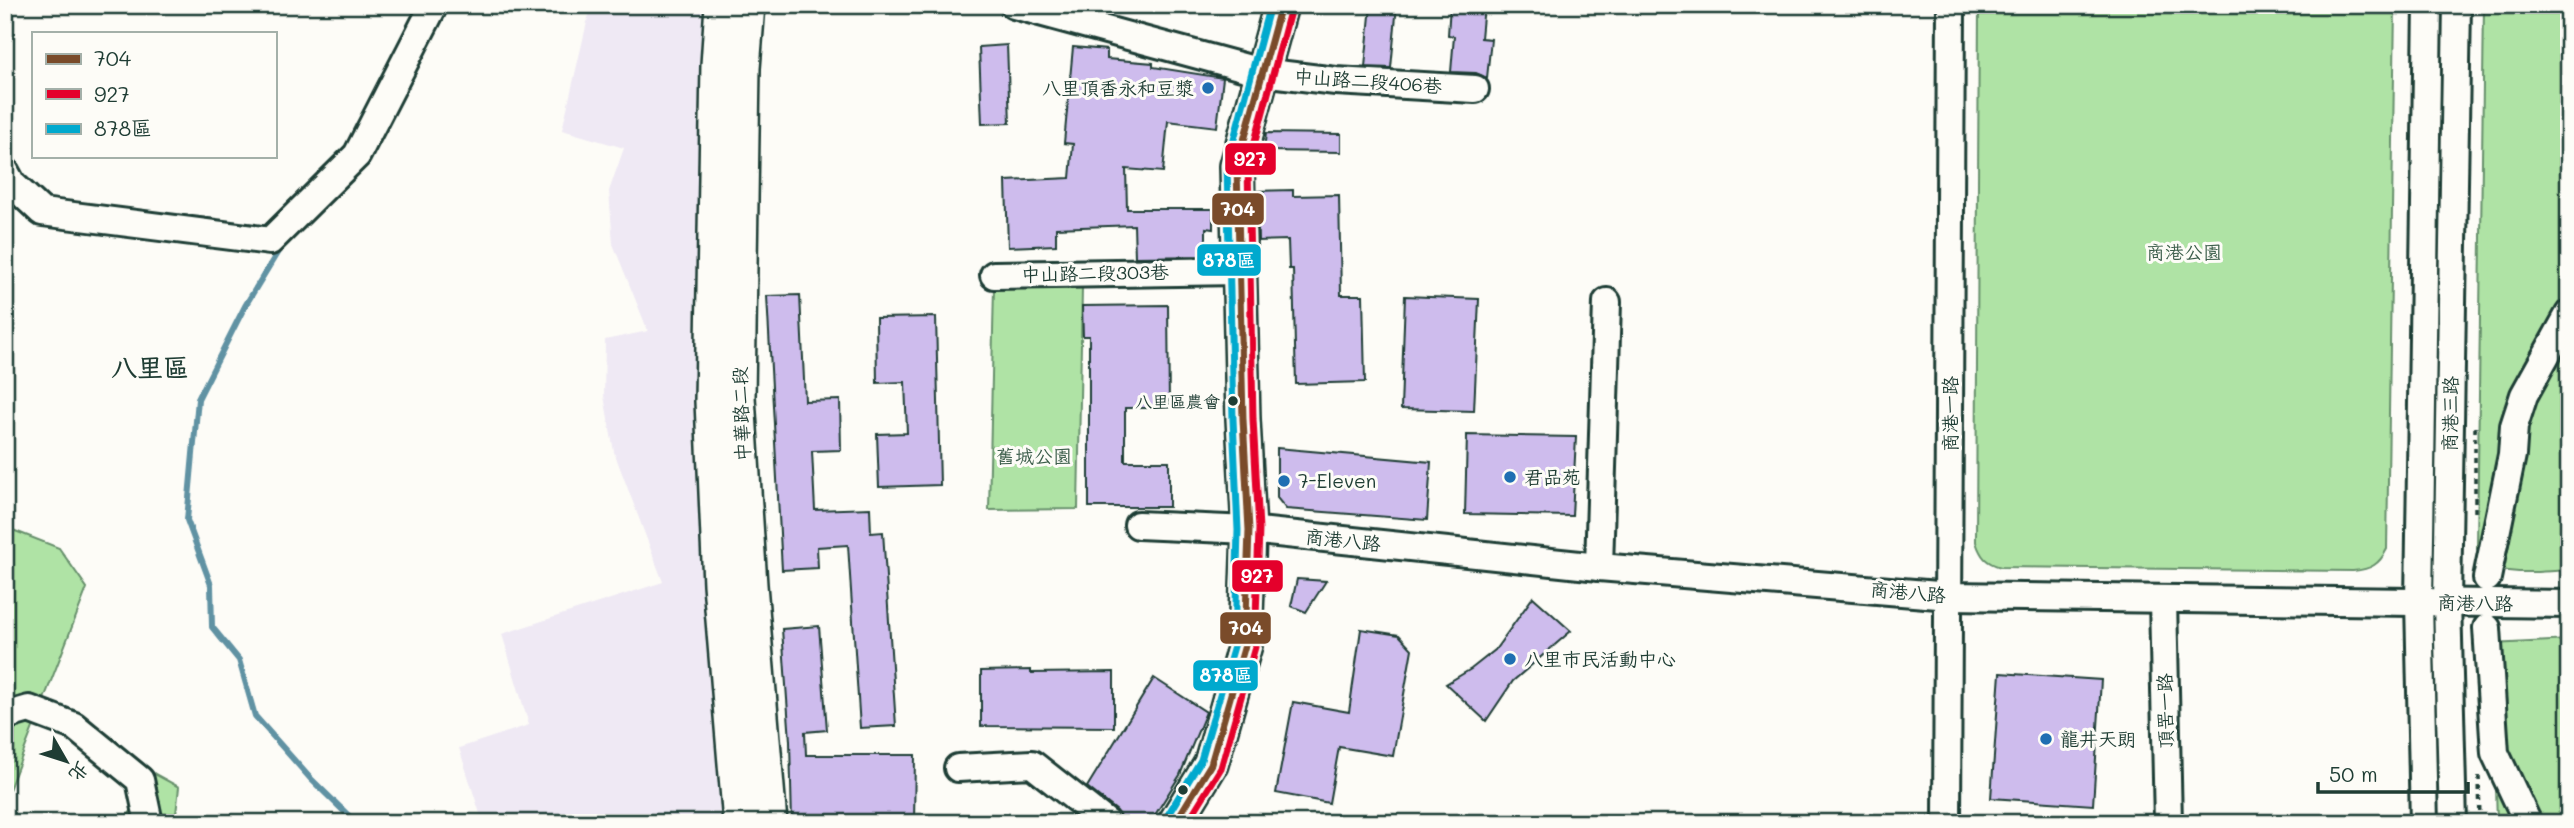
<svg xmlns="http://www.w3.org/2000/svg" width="2574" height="828" viewBox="0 0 2574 828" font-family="Mali,'LXGW WenKai TC',sans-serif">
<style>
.built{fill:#efe9f4}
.green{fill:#afe3a5;stroke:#67906c;stroke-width:2}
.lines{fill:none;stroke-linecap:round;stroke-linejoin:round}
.stream{stroke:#6192a3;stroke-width:6}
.building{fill:#cebced;stroke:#1f3d34;stroke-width:2}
.minor-casing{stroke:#1f3d34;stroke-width:32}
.major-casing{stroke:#1f3d34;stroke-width:38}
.path{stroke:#1f3d34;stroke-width:3.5;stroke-dasharray:5 5;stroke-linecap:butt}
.minor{stroke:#fdfcf7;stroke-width:26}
.major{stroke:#fdfcf7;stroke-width:33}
.bus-1-casing{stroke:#fdfcf7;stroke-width:12}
.bus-2-casing{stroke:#fdfcf7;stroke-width:12}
.bus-3-casing{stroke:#fdfcf7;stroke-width:12}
.bus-1{stroke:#7a4b2a;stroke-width:7}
.bus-2{stroke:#e4002b;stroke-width:7}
.bus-3{stroke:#00a9ce;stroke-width:7}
.poi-dot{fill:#1f6fb2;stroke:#fdfcf7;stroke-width:2.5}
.bus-dot{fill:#1f3d34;stroke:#fdfcf7;stroke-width:2.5}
.labels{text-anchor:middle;stroke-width:6;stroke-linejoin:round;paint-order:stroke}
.bus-label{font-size:17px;fill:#1f3d34;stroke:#fdfcf7;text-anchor:end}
.street-label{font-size:19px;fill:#1f3d34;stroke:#fdfcf7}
.poi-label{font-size:19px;fill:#1f3d34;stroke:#fdfcf7;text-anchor:start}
.park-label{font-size:19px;fill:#3c5e4b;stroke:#fdfcf7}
.district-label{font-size:26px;font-weight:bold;fill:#1f3d34;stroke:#fdfcf7}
.line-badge{stroke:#fdfcf7;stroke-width:2.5}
.badge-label{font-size:19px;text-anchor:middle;font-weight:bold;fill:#fff}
</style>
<rect width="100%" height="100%" fill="#fdfcf7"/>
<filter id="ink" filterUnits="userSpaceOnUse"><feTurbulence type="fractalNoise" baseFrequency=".0143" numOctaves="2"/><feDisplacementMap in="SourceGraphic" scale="14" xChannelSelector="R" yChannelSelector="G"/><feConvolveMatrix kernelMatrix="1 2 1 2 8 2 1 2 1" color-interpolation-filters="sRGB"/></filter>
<g filter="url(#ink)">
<path class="built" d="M593,5H704L700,184L725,823H483L459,748L529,725L502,634L663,582L614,452L604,396L605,340L648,331L613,244L609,191L624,148L562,130L588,18Z"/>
<g class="green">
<path d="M1979,5H2395L2387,549C2379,565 2371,569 2353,571L2001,567C1986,563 1981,557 1976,542Z"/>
<path d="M2484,5H2569V570C2548,571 2503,577 2487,563C2483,560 2480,553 2477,549Z"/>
<path d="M994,287L1082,288L1078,509L989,510Z"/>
<path d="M5,527L59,548L87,588L5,800Z"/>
<path d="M2569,640V823H2497L2492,644Z"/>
<path d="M153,773L179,787L175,823H124Z"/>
</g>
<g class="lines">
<path class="stream" d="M282,245L245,306L198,399L187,520L211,585L212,627L239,660L255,716L310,778L356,823"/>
</g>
<g class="building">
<path d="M1371,5H1397L1391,68L1365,67Z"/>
<path d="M1450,5H1484L1481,38L1491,39L1487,78L1476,73L1451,72L1454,36L1448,35Z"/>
<path d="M1007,45L1010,123L982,124L979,47Z"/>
<path d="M1073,47L1107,50V59L1153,63V67L1223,78L1217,127L1168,121L1163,172L1126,169L1127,209H1213V229L1206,228V256L1135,257L1134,225L1056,228V245L1008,247L1006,181L1070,178L1073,144L1064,143Z"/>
<path d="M1266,133L1341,134V152L1264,151Z"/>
<path d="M1293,190V196L1339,195L1341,295H1363L1365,382L1296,384L1293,269H1289L1288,240L1258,241L1257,191Z"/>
<path d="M800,295L805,401L840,400L841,450L812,451L815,510L870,508L871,533L883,532L896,726L860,728L848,545L817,547L818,568L782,570L767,296Z"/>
<path d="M1405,296L1479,299L1474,411L1401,409Z"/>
<path d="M1168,305L1169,408H1125V461H1169V507H1089V336H1083L1082,306Z"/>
<path d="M936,317L940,485L879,487L877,434L907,433L905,382L877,383L876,318Z"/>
<path d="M1467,435L1576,437L1572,516L1465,514Z"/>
<path d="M1277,448L1431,462L1427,520L1286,509L1277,498Z"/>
<path d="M1297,579L1326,581L1306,612L1291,606Z"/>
<path d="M1533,597L1571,631L1513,681L1486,721L1446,684L1471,669L1495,650Z"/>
<path d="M819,626L827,730L805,732L806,755H915L914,823H792L790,741L782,629Z"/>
<path d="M1361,629L1399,635L1412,649L1393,756L1339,747L1329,803L1276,793L1293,702L1349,712Z"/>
<path d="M1031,670V673L1114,672V727L981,726V671Z"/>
<path d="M2000,673L2101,680L2093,805L1991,798Z"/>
<path d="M1154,678L1206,712L1180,775L1150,823H1125L1117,811L1087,787Z"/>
</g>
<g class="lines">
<g class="minor-casing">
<g id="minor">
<path d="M1014,5L1261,72L1336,81L1475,89"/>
<path d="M5,171L12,184L42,212L270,241L357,155L434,5"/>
<path d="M994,275L1239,271"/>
<path d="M1138,525L1249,530L1599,567L1950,596L2569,604"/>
<path d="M1599,567L1607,302"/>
<path d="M2487,578L2512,455L2514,426L2524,395L2569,314"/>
<path d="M2163,600L2168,823"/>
<path d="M2487,628L2495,753L2528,823"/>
<path d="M5,716L29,709L74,726L140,780L149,823"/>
<path d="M958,768L1032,764L1107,823"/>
<path d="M1947,823L1951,5"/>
<path d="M2424,823L2419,602L2428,5"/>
<path d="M2453,823L2447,602L2457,5"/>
</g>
</g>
<g class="major-casing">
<g id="major">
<path d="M722,5L718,65L712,401L720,584L740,823"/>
<path d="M748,5L743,68L738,397L750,585L770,823"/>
<path d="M1175,823L1211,764L1245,645L1249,530L1243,419L1237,166L1281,5"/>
</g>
</g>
<g class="path">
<path d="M2475,427V514"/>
<path d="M2479,776L2480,823"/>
</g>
<use href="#minor" class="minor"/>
<use href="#major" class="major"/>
<g class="bus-1-casing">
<path id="bus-1" d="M1175,823L1211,764L1245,645L1249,530L1243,419L1237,166L1281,5"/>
</g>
<g class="bus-2-casing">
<path id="bus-2" d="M1187,823L1221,768L1255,647L1259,529L1253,419L1248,167L1291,8"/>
</g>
<g class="bus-3-casing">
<path id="bus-3" d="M1166,818L1201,760L1235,643L1238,530L1233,419L1227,165L1270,5"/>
</g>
<use href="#bus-1" class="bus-1"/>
<use href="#bus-2" class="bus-2"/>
<use href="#bus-3" class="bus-3"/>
</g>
</g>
<g class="poi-dot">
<circle cx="1208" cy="88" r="7"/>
<circle cx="1510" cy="477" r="7"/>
<circle cx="1284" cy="481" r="7"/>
<circle cx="1510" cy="659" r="7"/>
<circle cx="2046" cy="739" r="7"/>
</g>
<g class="bus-dot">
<circle cx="1233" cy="401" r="6"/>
<circle cx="1183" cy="790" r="6"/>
</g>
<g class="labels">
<g class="bus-label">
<text x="1220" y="408">八里區農會</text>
</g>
<g class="street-label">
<text transform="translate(1368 81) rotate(4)" y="7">中山路二段406巷</text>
<text transform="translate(1095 273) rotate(-1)" y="7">中山路二段303巷</text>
<text transform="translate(741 414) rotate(-92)" y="7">中華路二段</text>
<text transform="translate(1950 414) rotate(-90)" y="7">商港一路</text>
<text transform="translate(2450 414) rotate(-89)" y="7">商港三路</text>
<text transform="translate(1343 540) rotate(6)" y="7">商港八路</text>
<text transform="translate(1908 592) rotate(5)" y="7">商港八路</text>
<text transform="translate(2475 603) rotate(1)" y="7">商港八路</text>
<text transform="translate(2165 711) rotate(-91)" y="7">頂罟一路</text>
</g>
<g class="poi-label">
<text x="1194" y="95" text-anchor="end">八里頂香永和豆漿</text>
<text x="1524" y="484">君品苑</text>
<text x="1298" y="488">7-Eleven</text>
<text x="1524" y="666">八里市民活動中心</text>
<text x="2060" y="746">龍井天朗</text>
</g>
<g class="park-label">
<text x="2184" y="259">商港公園</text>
<text x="1034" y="463">舊城公園</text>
</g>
<g class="district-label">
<text x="150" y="377">八里區</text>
</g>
</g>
<g class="line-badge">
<rect x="1224" y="142" width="53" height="34" rx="7" fill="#e4002b"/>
<rect x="1211" y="192" width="54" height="34" rx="7" fill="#7a4b2a"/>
<rect x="1196" y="243" width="66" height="34" rx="7" fill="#00a9ce"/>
<rect x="1231" y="559" width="53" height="34" rx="7" fill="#e4002b"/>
<rect x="1219" y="611" width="53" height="34" rx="7" fill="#7a4b2a"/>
<rect x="1192" y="659" width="67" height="33" rx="7" fill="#00a9ce"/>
</g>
<g class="badge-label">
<text x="1250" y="166">927</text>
<text x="1238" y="216">704</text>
<text x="1229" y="267">878區</text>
<text x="1257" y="583">927</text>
<text x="1246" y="635">704</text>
<text x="1226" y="682">878區</text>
</g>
<rect width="2574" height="828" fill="none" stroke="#fdfcf7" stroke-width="28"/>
<rect x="14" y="14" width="2546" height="800" fill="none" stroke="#1f3d34" stroke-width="2.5" filter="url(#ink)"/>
<rect x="32" y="32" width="245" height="126" fill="#fdfcf7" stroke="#a4b0a9" stroke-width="2"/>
<rect x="46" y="54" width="35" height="10" fill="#7a4b2a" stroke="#a4b0a9" stroke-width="2"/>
<text x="94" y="66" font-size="21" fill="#1f3d34">704</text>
<rect x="46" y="89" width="35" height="10" fill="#e4002b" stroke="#a4b0a9" stroke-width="2"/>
<text x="94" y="102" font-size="21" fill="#1f3d34">927</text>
<rect x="46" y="124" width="35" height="10" fill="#00a9ce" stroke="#a4b0a9" stroke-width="2"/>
<text x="94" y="136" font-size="21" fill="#1f3d34">878區</text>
<g transform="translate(66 761) rotate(129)" stroke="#fdfcf7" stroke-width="5" paint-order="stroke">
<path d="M0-5L12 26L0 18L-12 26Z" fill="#1f3d34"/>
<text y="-10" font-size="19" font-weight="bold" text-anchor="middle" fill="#1f3d34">北</text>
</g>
<path d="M2318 782v10h150v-10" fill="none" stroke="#1f3d34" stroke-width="3.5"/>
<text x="2329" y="782" font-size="21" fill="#1f3d34" stroke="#fdfcf7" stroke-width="5" paint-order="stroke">50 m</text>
</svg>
